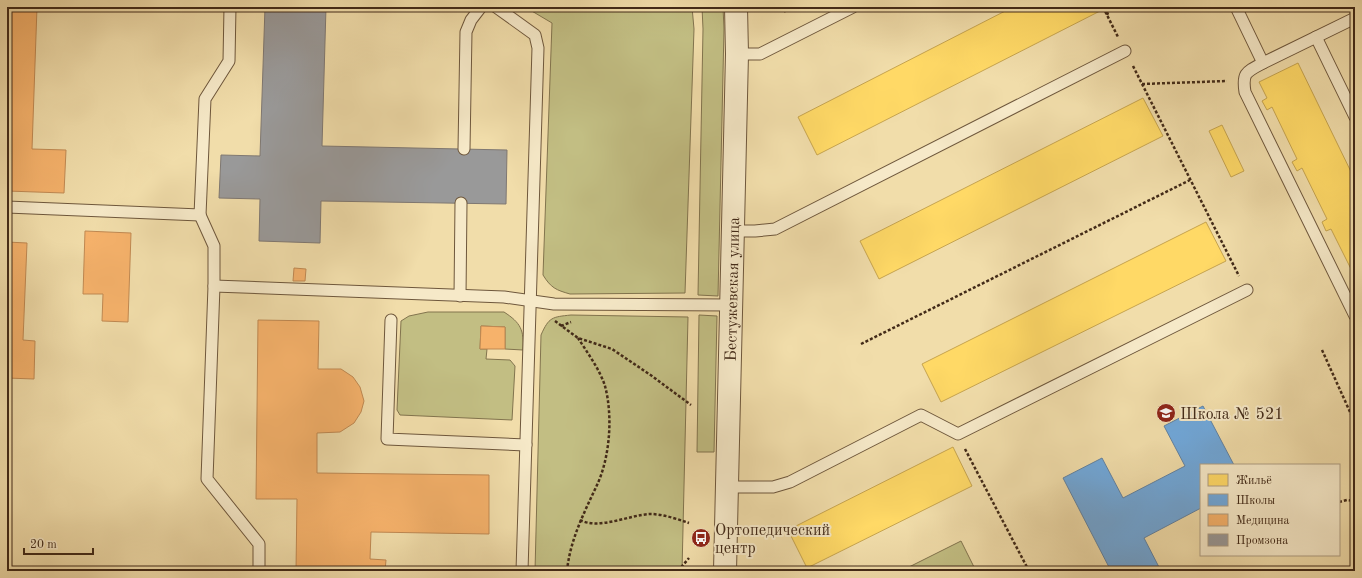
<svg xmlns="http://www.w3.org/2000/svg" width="1362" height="578" viewBox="0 0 1362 578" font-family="'Old Standard TT',serif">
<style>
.green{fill:#c2be83;stroke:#82744e}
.homes{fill:#ffd966;stroke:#c6a44f}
.schools{fill:#6fa8dc;stroke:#6282a1}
.health{fill:#f6b26b;stroke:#c08952}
.industry{fill:#999;stroke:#7f7872}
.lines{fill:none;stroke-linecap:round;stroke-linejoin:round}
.service-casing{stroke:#6e573c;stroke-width:13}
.tertiary-casing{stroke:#6e573c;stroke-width:24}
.path{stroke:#422a18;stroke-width:2.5;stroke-dasharray:3 2;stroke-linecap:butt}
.service{stroke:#f6e9c8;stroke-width:11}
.tertiary{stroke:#f6e9c8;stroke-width:22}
.labels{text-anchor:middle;stroke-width:4;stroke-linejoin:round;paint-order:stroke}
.street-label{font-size:16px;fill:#422a18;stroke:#f6e9c8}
.poi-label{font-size:16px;fill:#422a18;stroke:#f6e9c8;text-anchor:start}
</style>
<rect width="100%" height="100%" fill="#f1ddaa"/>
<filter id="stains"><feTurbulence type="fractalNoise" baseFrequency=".005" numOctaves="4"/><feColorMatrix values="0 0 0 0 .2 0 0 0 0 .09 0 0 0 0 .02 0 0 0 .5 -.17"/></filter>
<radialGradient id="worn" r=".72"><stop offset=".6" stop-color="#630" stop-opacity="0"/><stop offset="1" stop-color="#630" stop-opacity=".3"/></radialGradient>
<g class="green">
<path d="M525,7H692L694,29L685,293L570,294C556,290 551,288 543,275L552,23Z"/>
<path d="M702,7H723L724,29L718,296L698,295L703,29Z"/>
<path d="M428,312H504C521,323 524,330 523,350L505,349V327L481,326L480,349H487L486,359L510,360L515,366L512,420L400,415L397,410L401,321L409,316Z"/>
<path d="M571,315L688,317L682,571H535L541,335C549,317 552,317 571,315Z"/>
<path d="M699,315L717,316L714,452H697Z"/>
<path d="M961,541L976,571H901Z"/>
</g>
<g class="homes">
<path d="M1013,7H1098L1100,11L817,155L798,117Z"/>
<path d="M1298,63L1355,180V277L1331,229L1326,231L1322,222L1327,219L1302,168L1297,171L1292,162L1297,159L1272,107L1267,110L1262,101L1267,98L1259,82Z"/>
<path d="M1143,98L1163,136L879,279L860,241Z"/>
<path d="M1222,125L1244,171L1231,177L1209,131Z"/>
<path d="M1206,222L1226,261L941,402L922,364Z"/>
<path d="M953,447L972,486L807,568L788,530Z"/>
</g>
<path class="schools" d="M1203,406L1234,465H1201V508L1144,538L1161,571H1111L1063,478L1102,458L1123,498L1185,466L1164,426Z"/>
<g class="health">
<path d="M7,7H37L32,149L66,150L64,193L7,191Z"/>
<path d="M85,231L131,233L128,322L102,321L103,294H83Z"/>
<path d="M7,242L27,243L23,340L35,341L34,379L7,378Z"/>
<path d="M294,268L306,269L305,281H293Z"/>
<path d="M258,320L319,321L318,369H341L353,377L360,387L364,401L361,412L354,423L340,432L317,433V473L489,475V534L371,532L370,559L386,560L385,571H296L297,499H256Z"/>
<path d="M481,326L505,327V349H480Z"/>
</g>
<path class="industry" d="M265,7H326L322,146L507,150L506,204L321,201L320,243L259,241L260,199L219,198L221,155L260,156Z"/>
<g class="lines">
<g class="service-casing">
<g id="service">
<path d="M496,7L535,35L538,48L522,571"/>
<path d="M1236,7L1263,63C1246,72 1242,73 1245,92L1355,316"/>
<path d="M1316,37L1355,117"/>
<path d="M737,54H760L853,7"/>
<path d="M1263,63L1355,18"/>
<path d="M464,149L466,32L471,20L481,7"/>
<path d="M7,207L200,215L205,99L229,61L230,7"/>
<path d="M200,215L214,246V286L207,479L259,544V571"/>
<path d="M733,231H755L775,229L1125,51"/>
<path d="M214,286L504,297L554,304L731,305"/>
<path d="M460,296L461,203"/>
<path d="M391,320L387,439L526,445"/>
<path d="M727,487H773L790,482L921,415L958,434L1247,290"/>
</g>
</g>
<g class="tertiary-casing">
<g id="tertiary">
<path id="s1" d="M725,571L737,54L736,7"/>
</g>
</g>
<g class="path">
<path d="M1103,7L1118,37"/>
<path d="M784,12L787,7"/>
<path d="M1107,15L1110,7"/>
<path d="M1133,66L1239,276"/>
<path d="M1142,84L1227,81"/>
<path d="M555,321L578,338L612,349L652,376L691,405"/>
<path d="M561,326L571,322"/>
<path d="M861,344L1190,180"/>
<path d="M1322,350L1355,423"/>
<path d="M965,449L1029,571"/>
<path d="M1339,502L1347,500L1355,501"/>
<path d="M580,520C599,530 629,515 650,514C663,514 677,519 689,523"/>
<path d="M567,571C570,540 584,513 597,485C610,457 613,416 605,386C600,370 587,352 578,338"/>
<path d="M678,571L689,558"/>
</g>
<use href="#service" class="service"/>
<use href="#tertiary" class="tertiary"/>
</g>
<defs>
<g id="school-disc" transform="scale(1)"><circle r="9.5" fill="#8f2418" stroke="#f6e9c8"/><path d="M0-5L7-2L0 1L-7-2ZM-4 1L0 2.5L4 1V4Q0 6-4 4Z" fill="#fff"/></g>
<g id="bus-disc" transform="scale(1)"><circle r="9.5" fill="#8f2418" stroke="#f6e9c8"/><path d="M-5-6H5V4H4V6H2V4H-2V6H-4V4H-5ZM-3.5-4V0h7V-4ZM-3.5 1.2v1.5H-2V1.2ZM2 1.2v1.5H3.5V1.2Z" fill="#fff"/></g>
</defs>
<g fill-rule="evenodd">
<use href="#school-disc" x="1166" y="413"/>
<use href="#bus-disc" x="701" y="538"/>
</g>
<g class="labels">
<g class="street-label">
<text dy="6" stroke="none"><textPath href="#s1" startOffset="282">Бестужевская улица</textPath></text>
</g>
<g class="poi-label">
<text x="1180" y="419">Школа № 521</text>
<text x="715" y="535">Ортопедический<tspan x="715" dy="18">центр</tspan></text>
</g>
</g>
<rect width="1362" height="578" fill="none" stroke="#f1ddaa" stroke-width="24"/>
<rect x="8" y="8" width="1346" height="562" fill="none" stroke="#422a18" stroke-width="2"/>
<rect x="12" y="12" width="1338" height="554" fill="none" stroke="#422a18"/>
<rect x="1200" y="464" width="140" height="92" fill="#f6e9c8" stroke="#ae9d82"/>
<rect x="1208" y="474" width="20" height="12" fill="#ffd966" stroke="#ae9d82"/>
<text x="1236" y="484" font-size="12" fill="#422a18">Жильё</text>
<rect x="1208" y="494" width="20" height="12" fill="#6fa8dc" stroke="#ae9d82"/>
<text x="1236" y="504" font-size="12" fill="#422a18">Школы</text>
<rect x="1208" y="514" width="20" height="12" fill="#f6b26b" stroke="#ae9d82"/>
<text x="1236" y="524" font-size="12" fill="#422a18">Медицина</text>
<rect x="1208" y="534" width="20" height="12" fill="#999999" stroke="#ae9d82"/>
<text x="1236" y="544" font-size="12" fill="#422a18">Промзона</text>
<path d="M24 548v6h69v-6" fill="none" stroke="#422a18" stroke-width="2"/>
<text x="30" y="548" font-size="12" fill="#422a18" stroke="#f6e9c8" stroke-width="3" paint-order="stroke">20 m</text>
<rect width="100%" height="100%" filter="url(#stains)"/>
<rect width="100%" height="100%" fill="url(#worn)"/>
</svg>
